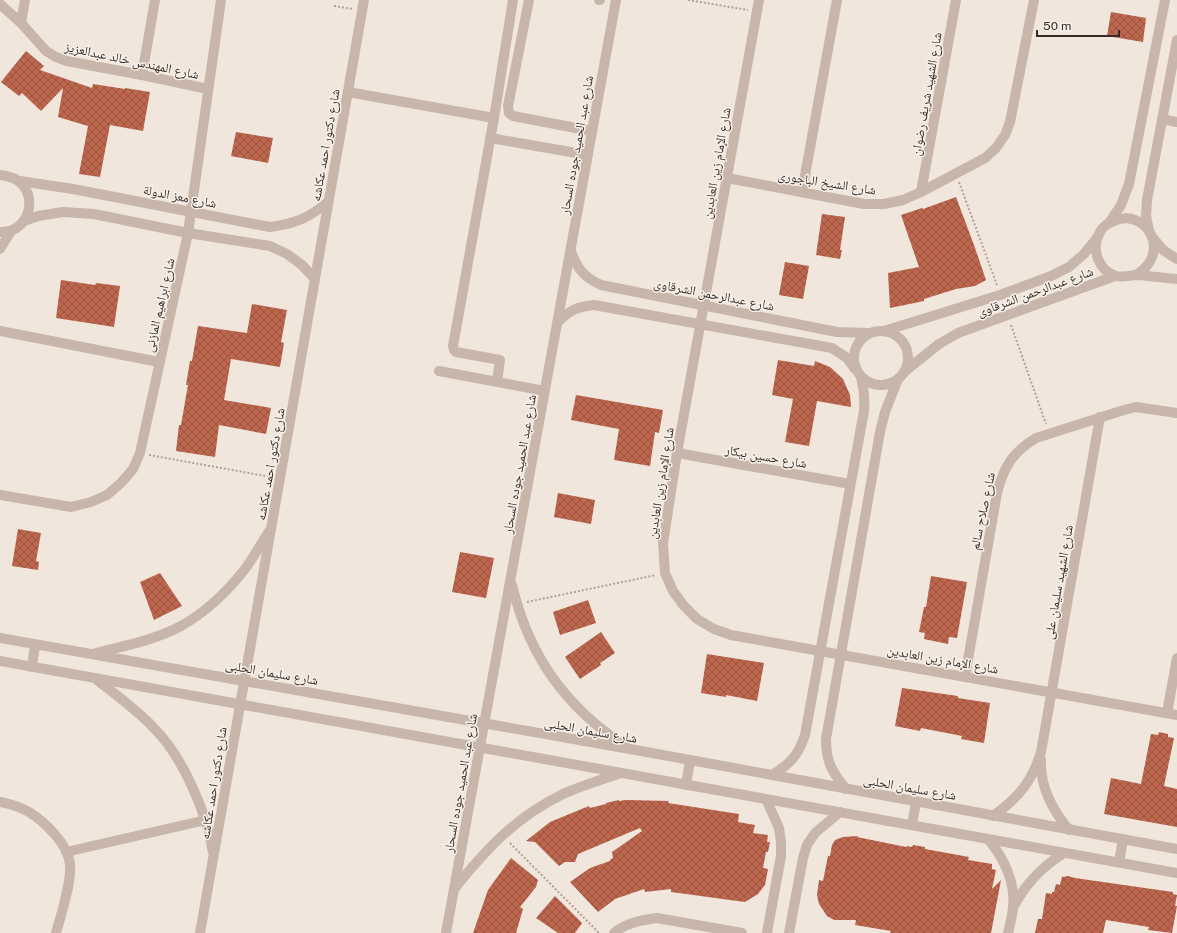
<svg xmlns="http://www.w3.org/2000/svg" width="1177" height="933" viewBox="0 0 1177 933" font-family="'Public Sans','Noto Naskh Arabic',sans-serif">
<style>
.building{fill:url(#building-cross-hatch)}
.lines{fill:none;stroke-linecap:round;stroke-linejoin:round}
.path{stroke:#b3a093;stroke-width:2;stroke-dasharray:2 2;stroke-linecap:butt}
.minor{stroke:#c7b6a9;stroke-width:10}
.labels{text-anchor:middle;stroke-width:3;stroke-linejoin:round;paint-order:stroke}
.street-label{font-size:13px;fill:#352c28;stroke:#f8f0e8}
</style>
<defs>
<pattern id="building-cross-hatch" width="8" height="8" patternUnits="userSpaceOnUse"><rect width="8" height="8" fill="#bd664e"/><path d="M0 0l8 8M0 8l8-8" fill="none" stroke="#9a5441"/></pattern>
</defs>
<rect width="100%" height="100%" fill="#f0e6dc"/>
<g class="building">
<path d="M1111,12L1146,18L1143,42L1107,36Z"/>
<path d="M26,51L44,66L40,70L92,88L93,84L125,89V88L150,92L143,131L110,125L100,177L79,174L88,126L58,117L63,88L41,111L22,93L19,96L1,82Z"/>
<path d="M236,132L273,138L268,163L231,156Z"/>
<path d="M956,197L974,245L986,280L975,286L956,289L924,299V301L890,308L888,273L919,267L901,215L922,208L923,209Z"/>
<path d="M822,214L845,217L840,250H842L840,259L816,255Z"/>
<path d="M785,262L809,266L803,299L779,295Z"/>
<path d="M61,280L95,285L96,283L120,286L114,327L56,318Z"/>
<path d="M252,304L287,310L281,342L284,343L280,367L231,359L224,400L271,408L266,434L219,425L215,457L176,451L179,425H181L188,385H186L190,361H192L198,326L247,333Z"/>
<path d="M778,360L814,366L815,361L830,367L843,379L850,395L851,407L817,401L809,446L785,442L793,399L772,395Z"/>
<path d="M576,395L663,410L659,433L655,432L650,466L614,460L619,429L571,420Z"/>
<path d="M558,493L595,500L591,524L554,517Z"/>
<path d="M18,529L41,533L36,561L39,562L38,570L12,566Z"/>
<path d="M460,552L494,558L486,598L452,592Z"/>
<path d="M160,573L182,606L154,620L140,582Z"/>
<path d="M931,576L967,582L957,638L949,637L948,644L924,639L925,633L919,632L924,607H926Z"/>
<path d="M588,600L596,623L560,635L553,612Z"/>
<path d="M601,632L615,653L600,663L601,665L580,679L565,657Z"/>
<path d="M707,654L764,663L757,701L726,695V697L701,693Z"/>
<path d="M902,688L958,696V698L990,703L984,743L961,739L962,736L921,728L920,731L895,726Z"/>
<path d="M1159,732L1168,734V737L1174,738L1164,786L1177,789V827L1104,814L1111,778L1141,784L1151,734L1158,735Z"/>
<path d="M619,800V801L626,800L669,801L668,803L739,814L738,822L755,825L753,833L768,835L767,842H770L768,852H766L763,868L768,869L765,885L758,894L745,902L671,892V889L645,892L644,889L615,899L598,912L570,882L590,868L610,861V860L613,858L612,852L642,831L640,828L578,854L575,862H565L559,866L535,842L526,841L550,822L589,806L590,808L606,804V803Z"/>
<path d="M858,836L857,837L906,847L907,846L912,847L913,845L925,847V849L969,857L968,860L992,864V869L996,870L992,889L1001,880L991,933H890L891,931L855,925L856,920H834L827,916L819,904L817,895L819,880L823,881L828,856H830L832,845L835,840L843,837Z"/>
<path d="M511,858L538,880L536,887L520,907L523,909L516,933H473L488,890Z"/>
<path d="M1068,876L1075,878L1173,892V894L1177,895L1175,906H1177L1172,933L1148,930L1149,927L1106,920L1103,933H1035L1038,919H1042L1046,893L1052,894V892H1054L1056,884L1060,885L1062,877Z"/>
<path d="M555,896L582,923L575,933H558L536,918Z"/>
</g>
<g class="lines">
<g class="path">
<path d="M688,0L748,10"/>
<path d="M334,6L353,9"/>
<path d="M959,182L997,285"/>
<path d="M1011,325L1046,424"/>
<path d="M149,455L271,477"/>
<path d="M527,602L656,575"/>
<path d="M510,843L599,933"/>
</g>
<g class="minor">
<path d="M529,0L508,106L509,113L513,116L592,131"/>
<path d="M599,0H600"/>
<path d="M759,0L677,453L663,543L665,573L673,591L684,606L697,619L714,629L731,635L1177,715"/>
<path d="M0,4L21,23L46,51L56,57L67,61L142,75L208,89"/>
<path d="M21,23L25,0"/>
<path d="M142,75L155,0"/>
<path d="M348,92L494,118"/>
<path d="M1162,119L1177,122"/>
<path d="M490,138L588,155"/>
<path d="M0,175C43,178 35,234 0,232"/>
<path d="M727,178L864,204H884L903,200L921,192L985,158L996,148L1005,135L1010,122L1034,0"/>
<path d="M20,181L73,189L270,227C294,224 309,218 328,202"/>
<path d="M802,192L837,0"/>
<path d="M921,192L956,0"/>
<path d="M24,221L38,216L63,212L94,214L188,233L270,246L287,254L302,265L315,279"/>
<path d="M1109,223L1121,205L1129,184L1165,0"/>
<path d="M1149,231L1146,216L1147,200L1177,40"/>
<path d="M1153,238L1163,250L1177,259"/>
<path d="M0,249L11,231"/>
<path d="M571,251C577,269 584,277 601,285L837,332L868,333"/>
<path d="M1136,275C1173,253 1146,207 1114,221C1108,223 1102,227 1099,234C1091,250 1099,271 1116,276C1124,278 1130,275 1137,275C1151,276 1164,278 1177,279"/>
<path d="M558,322C570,310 576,307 594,305L832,348L847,358L855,369"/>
<circle cx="881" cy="358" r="27"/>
<path d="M0,331L159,362"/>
<path d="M884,331L1000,295L1051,276L1069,267L1084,254L1097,238"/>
<path d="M439,371L545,391"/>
<path d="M904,372L939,344L958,333L1115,276"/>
<path d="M497,382L500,360L456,352L454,350L453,346L494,118L513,0"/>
<path d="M677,453L850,484"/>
<path d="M0,495L71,507L91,502L107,495L121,483L133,469L140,453L188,233L221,0"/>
<path d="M512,585C529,657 566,707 626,747"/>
<path d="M0,638L630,749L1177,849"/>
<path d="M96,653C124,646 155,640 181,626C206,612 227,592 245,569C254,557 261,543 270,530"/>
<path d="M0,661L1177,873"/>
<path d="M32,667L35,645"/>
<path d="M965,677L997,493C1004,466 1013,452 1036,438L1124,410L1136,407L1177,413"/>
<path d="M97,680C116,695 136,709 153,727C177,751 194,787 205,819C209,830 211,841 213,852"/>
<path d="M1167,713L1177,658"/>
<path d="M1041,760C1040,787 1052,809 1069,830"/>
<path d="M772,775C790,764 798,756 805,735L864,411C865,399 864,389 861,377"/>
<path d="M686,785L690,761"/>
<path d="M846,789C832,772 826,762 826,739L880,432L885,412L898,379"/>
<path d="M766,799L779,828L781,842V856L767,933"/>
<path d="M0,802C10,804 20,807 29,812C45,822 68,844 70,864C72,881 61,915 56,933"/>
<path d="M993,816C1018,798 1032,782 1041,752L1100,417"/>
<path d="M912,825L916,802"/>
<path d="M988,839C1004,858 1016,883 1013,908C1012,917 1010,925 1008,933"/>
<path d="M66,852L206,820"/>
<path d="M1119,862L1123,839"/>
<path d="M455,888C487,848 516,817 563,794C581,786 601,780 621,773"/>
<path d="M1014,906C1026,883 1043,866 1064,853"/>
<path d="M200,933L364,0"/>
<path d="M446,933L616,0"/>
<path d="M614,933C626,923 641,920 657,918L742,933"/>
<path d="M789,933L803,858L807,845L815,833L840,812"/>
</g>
</g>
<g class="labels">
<g class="street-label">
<text transform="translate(132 60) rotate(12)" y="5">شارع المهندس خالد عبدالعزيز</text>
<text transform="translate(926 94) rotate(-80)" y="5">شارع الشهيد شريف رضوان</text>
<text transform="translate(325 145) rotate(-80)" y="5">شارع دكتور احمد عكاشه</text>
<text transform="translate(576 145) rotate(-80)" y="5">شارع عبد الحميد جوده السحار</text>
<text transform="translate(716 163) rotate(-80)" y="5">شارع الإمام زين العابدين</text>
<text transform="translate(827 182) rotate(9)" y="5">شارع الشيخ الباجورى</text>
<text transform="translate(180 196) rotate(11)" y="5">شارع معز الدولة</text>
<text transform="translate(1035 291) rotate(-20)" y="5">شارع عبدالرحمن الشرقاوى</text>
<text transform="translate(714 294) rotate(11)" y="5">شارع عبدالرحمن الشرقاوى</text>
<text transform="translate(159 305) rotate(-77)" y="5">شارع ابراهيم المازنى</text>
<text transform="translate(766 456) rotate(10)" y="5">شارع حسين بيكار</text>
<text transform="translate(270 464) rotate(-80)" y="5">شارع دكتور احمد عكاشه</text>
<text transform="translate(519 464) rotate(-80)" y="5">شارع عبد الحميد جوده السحار</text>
<text transform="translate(660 483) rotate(-81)" y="5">شارع الإمام زين العابدين</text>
<text transform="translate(982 511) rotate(-78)" y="5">شارع صلاح سالم</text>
<text transform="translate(1058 582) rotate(-80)" y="5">شارع الشهيد سليمان على</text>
<text transform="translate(943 659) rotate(10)" y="5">شارع الإمام زين العابدين</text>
<text transform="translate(272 672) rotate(10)" y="5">شارع سليمان الحلبى</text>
<text transform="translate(591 730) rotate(10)" y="5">شارع سليمان الحلبى</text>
<text transform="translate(213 783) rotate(-81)" y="5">شارع دكتور احمد عكاشه</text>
<text transform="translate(460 783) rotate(-80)" y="5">شارع عبد الحميد جوده السحار</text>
<text transform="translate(910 787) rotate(10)" y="5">شارع سليمان الحلبى</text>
</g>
</g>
<path d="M1037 30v6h82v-6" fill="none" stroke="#352c28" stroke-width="2"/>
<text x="1043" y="30" font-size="12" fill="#352c28" stroke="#f8f0e8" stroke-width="3" paint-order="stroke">50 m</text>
</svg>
